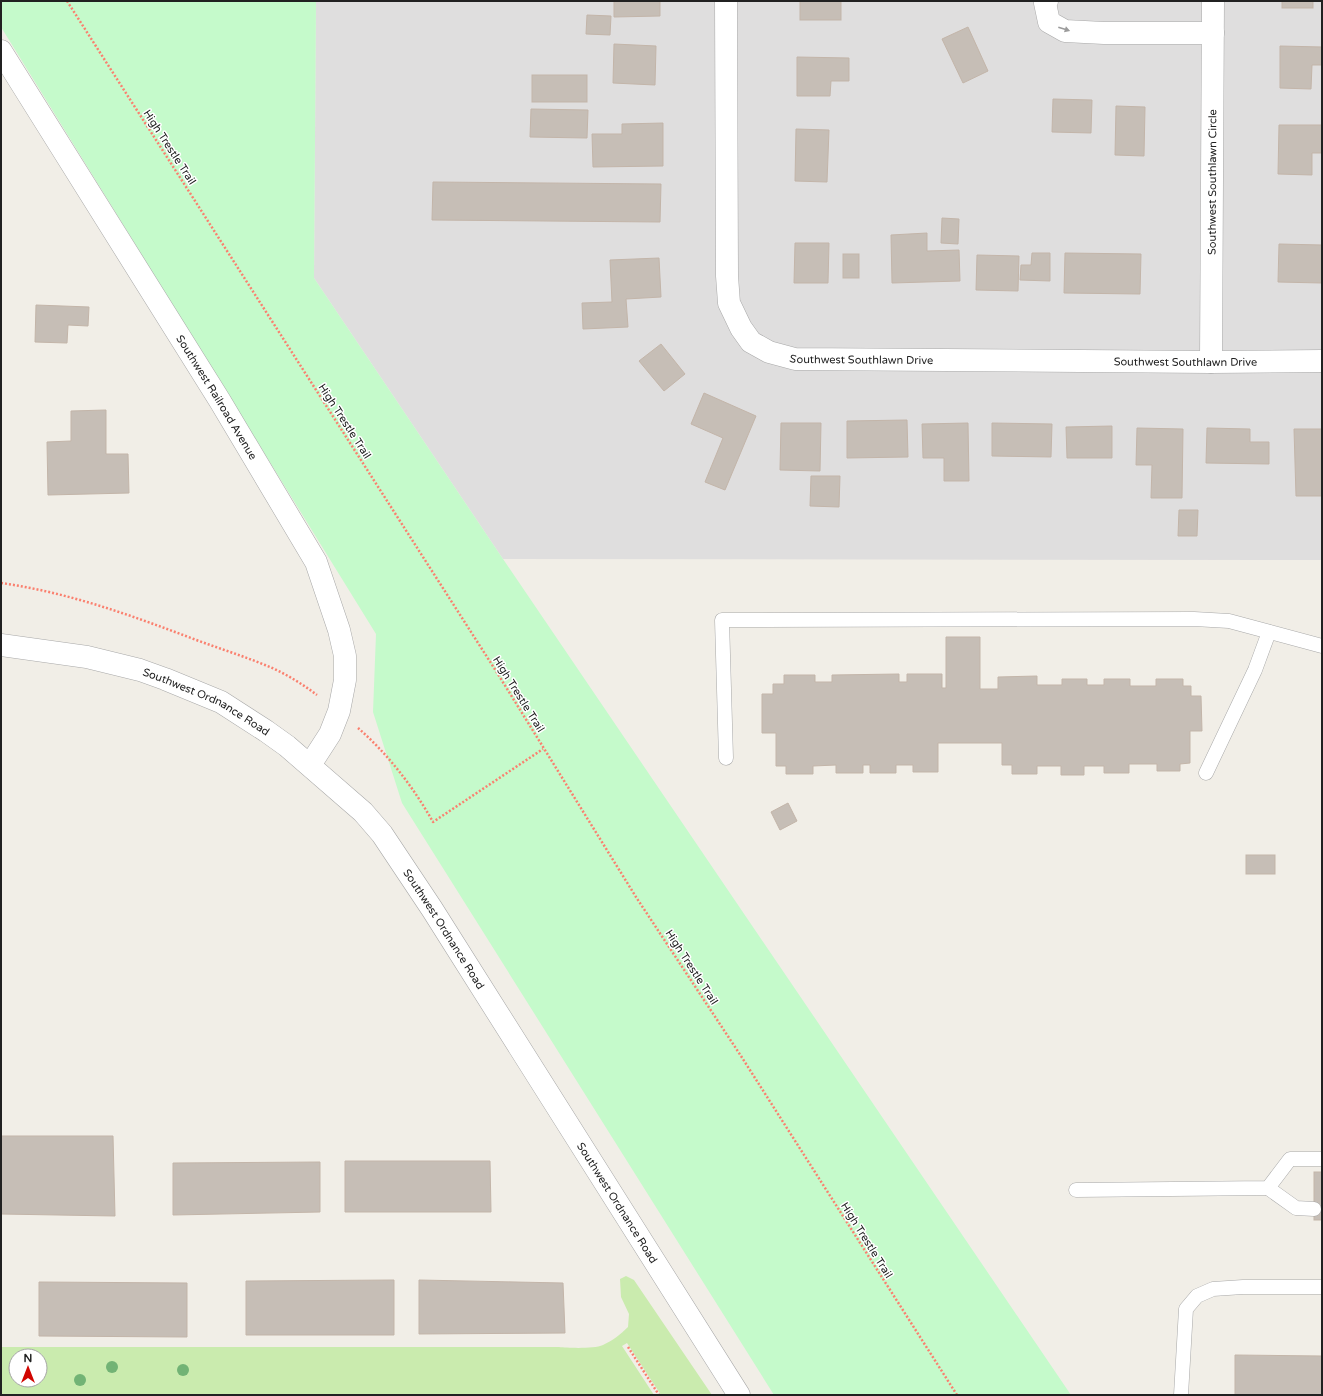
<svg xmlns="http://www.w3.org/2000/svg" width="1323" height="1396" viewBox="0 0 1323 1396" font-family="'Varela Round',sans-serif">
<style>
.residential{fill:#dfdede}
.grass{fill:#caebae;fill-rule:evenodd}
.park{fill:#c5facb}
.building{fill:#c6beb6;stroke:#c3b5a9}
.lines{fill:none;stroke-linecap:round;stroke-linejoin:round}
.service-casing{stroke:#a8a8a8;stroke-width:15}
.minor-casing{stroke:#a8a8a8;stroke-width:23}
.tertiary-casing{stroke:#a8a8a8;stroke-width:23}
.path{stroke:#fa806f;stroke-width:2.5;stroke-dasharray:2 2;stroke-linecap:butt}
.service{stroke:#fff;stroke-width:14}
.minor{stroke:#fff;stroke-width:22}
.tertiary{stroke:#fff;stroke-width:22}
.tree{fill:#72b375}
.oneway{fill:#9b9b9b}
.labels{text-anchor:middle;stroke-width:3;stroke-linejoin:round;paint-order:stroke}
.street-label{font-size:11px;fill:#212121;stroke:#fff}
</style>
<rect width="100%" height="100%" fill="#f1eee7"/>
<path class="residential" d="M316,1H1322V560L503,559L314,278Z"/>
<path class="grass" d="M626,1276L634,1280L712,1395H661L627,1343L622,1346L654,1395H1V1347H559C568,1348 594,1349 603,1345C612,1341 621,1334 628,1327L629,1314L621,1297L620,1279ZM16,1356H40V1380H16Z"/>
<path class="park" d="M1,1H316L314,278L503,559L1071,1395H774L402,803L373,712L376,634L1,27Z"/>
<g class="building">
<path d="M614,1H660V16L614,17Z"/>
<rect x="800" y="1" width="41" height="19"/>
<rect x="1282" y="1" width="31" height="7"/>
<path d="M587,15L611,16L610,35L586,34Z"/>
<path d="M968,27L988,71L963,83L942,39Z"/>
<path d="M614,44L656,46L655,85L613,83Z"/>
<path d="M1280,46L1322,47V65H1312L1311,89L1280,88Z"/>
<path d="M797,57L849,58V81H831L830,96H797Z"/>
<rect x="532" y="75" width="55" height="27"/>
<path d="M1053,99L1092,100L1091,133L1052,132Z"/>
<path d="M1116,106L1145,107L1144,156L1115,155Z"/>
<path d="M531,109L588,110L587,138L530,137Z"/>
<path d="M663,123V166L593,167L592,134H622V124Z"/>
<path d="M1279,125H1322V153H1312V175L1278,174Z"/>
<path d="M796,129L829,130L827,182L795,181Z"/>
<path d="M433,182L661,184L660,222L432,220Z"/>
<path d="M942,218L959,219L958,244L941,243Z"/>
<path d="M927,233V251L959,250L960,281L892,283L891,235Z"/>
<path d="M795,243H829L828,283H794Z"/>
<path d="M1279,244L1322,245V283L1278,282Z"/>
<path d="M1032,253H1050V281L1020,280L1021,265H1031Z"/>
<path d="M1065,253L1141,254L1140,294L1064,293Z"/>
<rect x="843" y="254" width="16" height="24"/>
<path d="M977,255L1019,256L1018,291L976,290Z"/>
<path d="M659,258L661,297L626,299L628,327L583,329L582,303L612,302L610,260Z"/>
<path d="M36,305L89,307L88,326L68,325L67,343L35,342Z"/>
<path d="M661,344L685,374L664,391L639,361Z"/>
<path d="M704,393L756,416L725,490L705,482L723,438L691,424Z"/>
<path d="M106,410V454H128L129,493L48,495L47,442L71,441V411Z"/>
<path d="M907,420L908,457L847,458V421Z"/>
<path d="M781,423H821L820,471L780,470Z"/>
<path d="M968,423L969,481H944V458H923L922,424Z"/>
<path d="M992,423L1052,424L1051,457L992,456Z"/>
<path d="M1112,426V458H1067L1066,427Z"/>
<path d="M1137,428L1183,429L1182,498H1151L1152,465H1136Z"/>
<path d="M1207,428L1250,429V442H1269V464L1206,463Z"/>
<path d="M1294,429H1322V496H1296Z"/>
<path d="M811,476H840L839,507L810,506Z"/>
<path d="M1179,510H1198L1197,536H1178Z"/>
<path d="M946,637H980V689H998V677L1037,676V685H1062V679H1087V685H1104V679H1130V686H1156V679H1183V686H1191V696H1201L1202,731H1190V763L1180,764V771H1157V764H1129V773H1104V766H1084V775H1061V766H1037V774H1012V765H1002V743H938V772H913V765H896V773H870V765H863V773H836V765L813,766V774H786V766H776V733H762V694H773V684H784V675H815V682H832V675L899,674V682H907V674H942V688H946Z"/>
<path d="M788,803L797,821L780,830L771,812Z"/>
<rect x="1246" y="855" width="29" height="19"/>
<path d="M1,1136H113L115,1216L1,1214Z"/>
<path d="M345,1161H490L491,1212H345Z"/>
<path d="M320,1162V1212L173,1215V1163Z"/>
<rect x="1314" y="1172" width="8" height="48"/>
<path d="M394,1280V1335H246V1281Z"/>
<path d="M419,1280L563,1283L565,1333L419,1334Z"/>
<path d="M39,1282L187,1283V1337L39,1336Z"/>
<path d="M1235,1355L1322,1356V1395H1235Z"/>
</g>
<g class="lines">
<g class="service-casing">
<g id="service">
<path d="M726,758L722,620L1194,619L1229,621L1322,646"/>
<path d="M1206,773L1255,670L1269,632"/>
<path d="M1268,1188L1296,1208L1314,1209"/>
<path d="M1076,1190L1268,1188L1290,1159H1322"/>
<path d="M1181,1395L1186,1309L1197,1296L1213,1289L1243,1287H1322"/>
</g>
</g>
<g class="minor-casing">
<g id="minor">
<path id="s1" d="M726,1L727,276L729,303L741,328L751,342L769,352L795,359L1211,362L1322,361"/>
<path d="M1047,1L1045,3L1049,22L1065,31L1104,33H1213"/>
<path id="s2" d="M1,51L220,401L316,562L339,630L345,656V680L339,711L330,734L310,765"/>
<path id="s3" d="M1211,362L1213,1"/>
</g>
</g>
<g class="tertiary-casing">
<g id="tertiary">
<path id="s4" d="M1,645L87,657L140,670L165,679L221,702L266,731L287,746L363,812L382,834L432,909L739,1395"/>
</g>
</g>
<g class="path">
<path d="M67,1L496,671L636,897L741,1056L957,1395"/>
<path d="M1,583C71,593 133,616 199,641C221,649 243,656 265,665C283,672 301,683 317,695"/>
<path d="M358,728C388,754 414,788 433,822L543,749"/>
<path d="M628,1347L659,1395"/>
</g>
<use href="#service" class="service"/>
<use href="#minor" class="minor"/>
<use href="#tertiary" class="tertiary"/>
</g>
<g class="tree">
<circle cx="112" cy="1367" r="6"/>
<circle cx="183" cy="1370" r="6"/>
<circle cx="80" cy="1380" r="6"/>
</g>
<defs><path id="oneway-solid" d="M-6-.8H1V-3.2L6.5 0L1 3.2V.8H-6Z"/></defs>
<use class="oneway" href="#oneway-solid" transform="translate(1064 29) rotate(18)"/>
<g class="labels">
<g class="street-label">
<text transform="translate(170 147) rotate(57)" y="4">High Trestle Trail</text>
<text dy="4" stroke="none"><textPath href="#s3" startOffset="180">Southwest Southlawn Circle</textPath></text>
<text dy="4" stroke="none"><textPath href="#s1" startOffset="461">Southwest Southlawn Drive</textPath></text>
<text dy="4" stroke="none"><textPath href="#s1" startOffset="785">Southwest Southlawn Drive</textPath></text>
<text dy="4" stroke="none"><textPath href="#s2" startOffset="408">Southwest Railroad Avenue</textPath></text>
<text transform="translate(345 421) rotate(57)" y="4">High Trestle Trail</text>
<text transform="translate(519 694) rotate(58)" y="4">High Trestle Trail</text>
<text dy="4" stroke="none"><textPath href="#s4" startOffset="215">Southwest Ordnance Road</textPath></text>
<text dy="4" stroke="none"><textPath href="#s4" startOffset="551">Southwest Ordnance Road</textPath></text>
<text transform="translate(692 967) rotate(57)" y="4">High Trestle Trail</text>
<text dy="4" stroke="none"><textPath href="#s4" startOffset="875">Southwest Ordnance Road</textPath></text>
<text transform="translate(867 1240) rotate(58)" y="4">High Trestle Trail</text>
</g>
</g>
<rect width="1323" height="1396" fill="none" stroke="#212121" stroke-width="4"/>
<g transform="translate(28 1368)"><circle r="19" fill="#ffffff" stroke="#a6a6a6"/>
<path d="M0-3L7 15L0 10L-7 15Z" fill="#d10500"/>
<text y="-6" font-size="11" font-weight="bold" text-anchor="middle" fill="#212121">N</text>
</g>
</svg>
